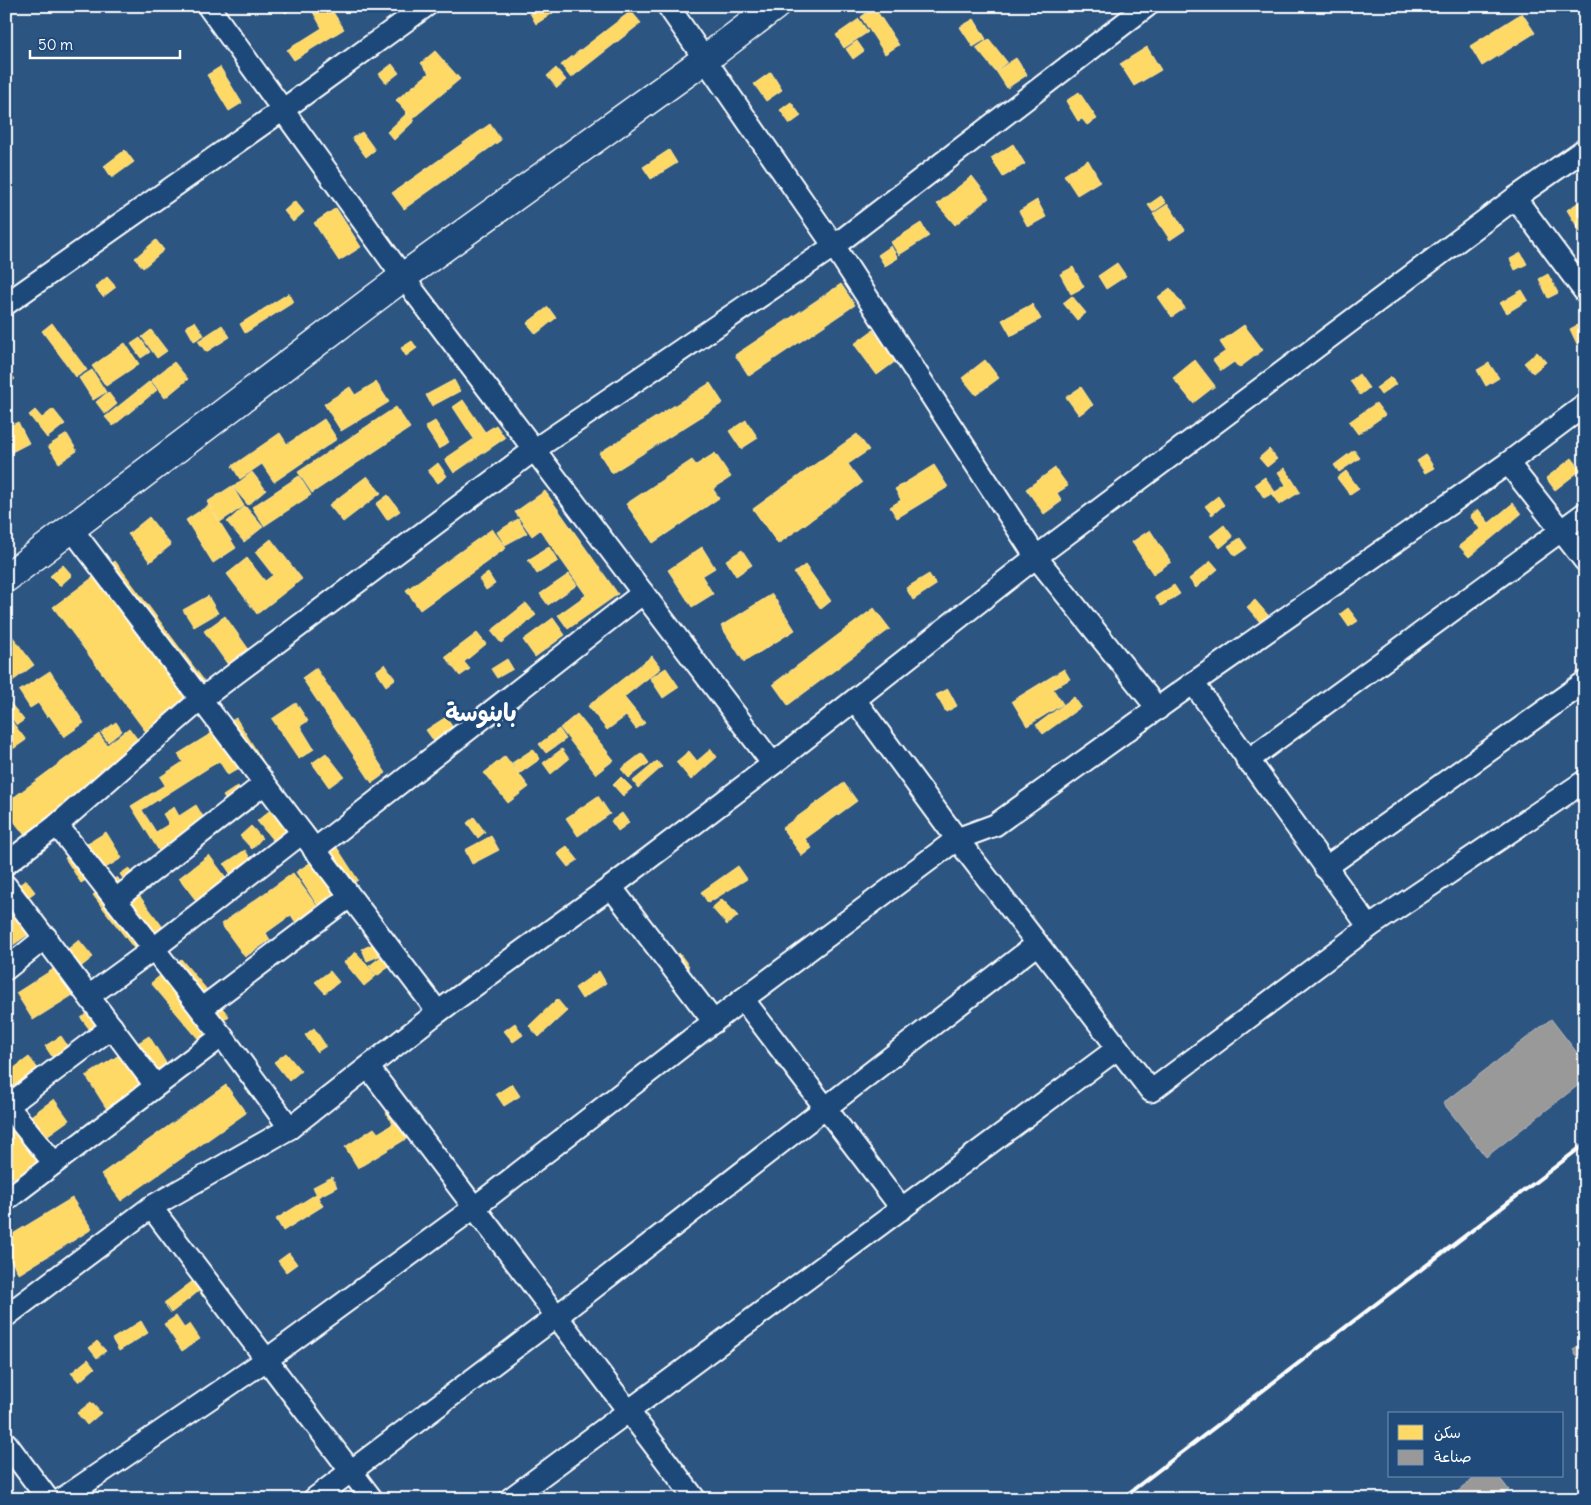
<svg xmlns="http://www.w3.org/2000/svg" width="1591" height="1505" viewBox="0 0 1591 1505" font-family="Delius,'Playpen Sans Arabic',sans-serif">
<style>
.homes{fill:#ffd966;stroke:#ffe494}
.industry{fill:#999;stroke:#b8b8b8}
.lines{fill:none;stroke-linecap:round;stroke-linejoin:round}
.street-casing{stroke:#fff;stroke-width:25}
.primary-casing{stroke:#fff;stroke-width:31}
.street{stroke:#1f4a7a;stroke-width:21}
.primary{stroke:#1f4a7a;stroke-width:28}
.rail{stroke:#fff;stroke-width:4}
.labels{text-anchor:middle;stroke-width:5;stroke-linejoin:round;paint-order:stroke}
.town-label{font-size:24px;font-weight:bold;fill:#fff;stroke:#1f4a7a}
</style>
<rect width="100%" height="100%" fill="#2c5582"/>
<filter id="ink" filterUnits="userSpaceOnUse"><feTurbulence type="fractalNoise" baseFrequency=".02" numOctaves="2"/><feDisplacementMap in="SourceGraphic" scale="10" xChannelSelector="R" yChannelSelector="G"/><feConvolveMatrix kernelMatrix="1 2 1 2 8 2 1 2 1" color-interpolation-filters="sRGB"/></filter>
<g filter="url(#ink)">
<g class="homes">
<path d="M279,6H293L286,13Z"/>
<path d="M323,6H329L344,29L294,60L287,50L322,28L313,12Z"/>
<path d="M540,6H548L553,13L536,24L530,13Z"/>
<path d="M874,7L899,45L885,54L861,17Z"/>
<path d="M631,11L641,23L571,78L561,65Z"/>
<path d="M1522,13L1535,33L1482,66L1470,46Z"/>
<path d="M859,19L868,32L844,48L836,35Z"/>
<path d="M974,19L986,39L973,47L960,27Z"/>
<path d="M989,39L1007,62L995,71L976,48Z"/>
<path d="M857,41L864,51L853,59L846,49Z"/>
<path d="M1147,47L1161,70L1134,86L1120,64Z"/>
<path d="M435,51L460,79L412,119L396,100L429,73L421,63Z"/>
<path d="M1016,58L1027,75L1007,88L996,71Z"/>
<path d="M392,64L399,73L386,83L379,74Z"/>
<path d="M220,67L242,103L229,111L207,75Z"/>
<path d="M556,68L566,80L557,88L547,76Z"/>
<path d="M771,72L782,90L766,101L754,84Z"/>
<path d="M1079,92L1097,119L1087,125L1082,119L1078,121L1066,101Z"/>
<path d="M791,102L801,116L790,124L780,110Z"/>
<path d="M407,113L414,121L394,140L387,132Z"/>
<path d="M490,124L501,140L404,209L392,193Z"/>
<path d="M362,132L375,150L366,157L352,138Z"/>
<path d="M1013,144L1025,164L1003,177L991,158Z"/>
<path d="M125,150L134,162L112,178L104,166Z"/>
<path d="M669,150L677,163L651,179L643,167Z"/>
<path d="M1088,160L1100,181L1077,195L1064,175Z"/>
<path d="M972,176L989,198L955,225L937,204Z"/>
<path d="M1161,196L1166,203L1153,212L1148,205Z"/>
<path d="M1585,198V230L1581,233L1567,210Z"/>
<path d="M1037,200L1046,217L1028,227L1019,211Z"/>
<path d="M295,201L304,212L293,222L284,211Z"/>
<path d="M1168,204L1185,230L1170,240L1153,214Z"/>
<path d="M336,208L361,247L339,261L314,223Z"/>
<path d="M921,223L929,236L899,255L891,242Z"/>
<path d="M156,240L164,250L143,268L135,258Z"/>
<path d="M891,246L898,258L885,266L878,255Z"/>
<path d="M1521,253L1527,264L1515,270L1510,259Z"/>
<path d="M1117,263L1126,276L1106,289L1098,276Z"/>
<path d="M1073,267L1084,287L1071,294L1060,274Z"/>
<path d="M1548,274L1558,293L1548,298L1539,279Z"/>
<path d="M107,277L116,287L103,297L95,287Z"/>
<path d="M841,284L855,305L749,376L735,355Z"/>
<path d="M1170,288L1185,308L1172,317L1158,297Z"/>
<path d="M1522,290L1528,300L1507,313L1500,303Z"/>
<path d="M289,293L294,302L245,333L240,324Z"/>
<path d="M1072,296L1086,313L1077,320L1063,303Z"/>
<path d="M1032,304L1041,319L1011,336L1002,320Z"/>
<path d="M548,307L556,318L536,334L527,323Z"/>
<path d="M195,321L204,335L194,341L186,327Z"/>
<path d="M52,323L87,370L76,377L42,331Z"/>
<path d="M1581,323L1585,330V340L1577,344L1570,329Z"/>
<path d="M222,325L230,337L206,352L198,341Z"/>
<path d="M1244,325L1263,350L1239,368L1234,362L1221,371L1213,360L1226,351L1220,342Z"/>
<path d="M151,330L167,351L157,358L142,337Z"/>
<path d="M873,330L896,361L877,375L854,344Z"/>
<path d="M140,338L150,352L141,358L131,344Z"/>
<path d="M412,341L417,348L406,356L401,348Z"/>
<path d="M125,343L139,364L106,386L92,366Z"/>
<path d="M1537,352L1546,362L1533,373L1524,363Z"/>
<path d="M985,360L999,378L976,395L962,378Z"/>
<path d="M1195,360L1215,386L1193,403L1173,378Z"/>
<path d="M174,362L188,379L165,398L151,380Z"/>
<path d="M1489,363L1499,378L1486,386L1477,370Z"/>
<path d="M6,368L15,379L6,385Z"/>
<path d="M92,370L106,392L93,400L79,378Z"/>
<path d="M1359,374L1369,388L1360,395L1350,381Z"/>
<path d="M1391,377L1396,384L1381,395L1376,388Z"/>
<path d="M454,380L460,391L432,406L426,395Z"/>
<path d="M150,381L157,390L113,426L105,417Z"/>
<path d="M376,382L389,402L341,431L324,404L350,387L355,395Z"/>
<path d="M710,383L723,403L612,473L599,453Z"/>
<path d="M1081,387L1093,405L1079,415L1066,397Z"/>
<path d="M108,392L117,404L105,414L96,402Z"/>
<path d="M463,400L485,432L496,425L505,438L454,473L445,459L474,439L453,407Z"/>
<path d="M1376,403L1385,415L1358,434L1349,422Z"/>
<path d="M396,407L410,428L312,493L298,472Z"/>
<path d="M53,409L65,424L47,438L29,415L35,410L42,418Z"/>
<path d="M324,419L337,439L274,482L262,464L240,479L232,466L280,433L287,444Z"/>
<path d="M746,420L758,438L741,449L729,431Z"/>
<path d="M435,421L449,442L439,449L425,427Z"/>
<path d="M18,422L29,443L6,455V428Z"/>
<path d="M67,434L77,451L59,463L48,446Z"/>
<path d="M857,434L869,450L848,464L862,483L778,544L753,509Z"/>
<path d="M1269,449L1277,459L1267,467L1259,458Z"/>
<path d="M1354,450L1360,458L1339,472L1334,465Z"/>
<path d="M715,453L731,477L713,489L719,498L653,543L626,504L692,460L696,465Z"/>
<path d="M1426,455L1434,468L1425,473L1417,461Z"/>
<path d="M1572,458L1581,470L1555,490L1546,478Z"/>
<path d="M438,463L447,476L438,483L428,471Z"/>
<path d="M934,465L948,487L897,518L890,507L901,500L895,489Z"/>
<path d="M1055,468L1068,486L1057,493L1062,501L1044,514L1026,489Z"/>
<path d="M1285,468L1300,492L1279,505L1272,494L1286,485L1278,472Z"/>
<path d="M1346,471L1359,489L1350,495L1337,478Z"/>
<path d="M252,472L266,490L248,505L233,487Z"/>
<path d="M299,476L311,495L264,526L252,507Z"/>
<path d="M367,476L381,493L343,522L329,505Z"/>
<path d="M1265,477L1275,492L1264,498L1255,484Z"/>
<path d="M232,486L244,506L220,522L207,502Z"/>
<path d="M545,491L618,594L568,629L558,615L586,595L540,530L532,536L515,512Z"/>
<path d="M388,495L400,511L387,520L376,504Z"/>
<path d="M1218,496L1224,505L1212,515L1205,506Z"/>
<path d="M1513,503L1521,514L1469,557L1459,546L1480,529L1470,516L1478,509L1489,523Z"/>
<path d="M209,505L236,548L213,563L186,520Z"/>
<path d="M245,506L263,527L244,542L227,522Z"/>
<path d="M149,517L171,545L150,562L128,534Z"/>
<path d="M518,519L527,533L505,545L497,532Z"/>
<path d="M1224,525L1233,537L1220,548L1210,536Z"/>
<path d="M492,529L506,548L420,610L406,590Z"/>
<path d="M1150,530L1171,562L1153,574L1132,542Z"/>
<path d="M1240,538L1247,548L1235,556L1228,546Z"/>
<path d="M271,539L302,579L257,614L227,574L247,558L265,581L273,575L255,552Z"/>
<path d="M549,547L558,561L537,574L528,560Z"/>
<path d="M702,547L715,568L702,576L713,594L692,607L668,570Z"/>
<path d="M742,550L752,565L736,576L726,560Z"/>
<path d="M115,561L211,690L149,736L53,607Z"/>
<path d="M1211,561L1218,569L1196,588L1189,579Z"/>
<path d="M63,565L72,575L60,586L50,576Z"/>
<path d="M805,565L831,601L821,609L794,573Z"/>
<path d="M488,573L495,584L486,590L479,579Z"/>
<path d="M569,574L577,585L548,605L540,594Z"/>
<path d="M929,574L936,585L913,600L906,588Z"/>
<path d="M1174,585L1180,594L1161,606L1155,597Z"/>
<path d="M772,594L795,630L744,662L721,626Z"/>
<path d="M208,596L218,613L194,627L183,610Z"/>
<path d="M1255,600L1268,615L1260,622L1247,607Z"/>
<path d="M526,603L536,615L501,643L491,631Z"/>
<path d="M874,608L890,629L788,705L773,684Z"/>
<path d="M1348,608L1358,621L1349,627L1340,614Z"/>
<path d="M225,616L252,654L231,669L204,631Z"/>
<path d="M553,618L565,635L535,657L523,640Z"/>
<path d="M10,633L34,665L6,686V636Z"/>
<path d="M477,633L486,644L464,662L470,669L460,676L445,657Z"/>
<path d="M652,656L661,668L624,697L645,723L636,729L626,716L607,730L588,706Z"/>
<path d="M507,659L513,669L497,678L491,669Z"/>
<path d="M385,664L395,679L386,686L376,671Z"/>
<path d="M316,668L386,773L372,783L302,678Z"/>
<path d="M666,668L679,687L663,698L650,678Z"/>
<path d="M1064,669L1070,679L1053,689L1063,704L1027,726L1012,701Z"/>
<path d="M50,671L84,723L64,737L49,715L47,717L38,703L30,708L19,691Z"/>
<path d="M948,689L957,706L946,712L936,695Z"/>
<path d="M1074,697L1081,707L1043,734L1036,725Z"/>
<path d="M6,698L24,720L17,725L6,712Z"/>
<path d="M296,703L308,721L300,726L314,749L299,759L272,719Z"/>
<path d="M6,714L26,740L13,749L6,740Z"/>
<path d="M577,714L614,760L596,774L560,728Z"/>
<path d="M446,717L455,731L436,744L426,730Z"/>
<path d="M236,718L274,779L254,791L239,768L228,775L219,761L142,810L156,832L169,824L163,814L174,807L179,816L196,805L211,830L164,859L131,806L165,785L160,777L183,762L178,754Z"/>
<path d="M116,722L122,731L108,742L101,733Z"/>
<path d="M129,728L148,753L30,842L6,811V803L99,734L107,745Z"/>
<path d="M559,729L566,739L546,753L539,744Z"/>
<path d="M533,749L540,759L519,774L512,763Z"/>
<path d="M562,749L569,759L551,774L543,763Z"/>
<path d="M711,749L717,757L691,780L676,762L689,751L697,761Z"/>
<path d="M326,753L344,776L329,787L312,763Z"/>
<path d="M642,753L649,763L629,778L621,769Z"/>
<path d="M505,756L529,787L508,803L484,773Z"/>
<path d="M657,761L662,767L638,788L633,781Z"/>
<path d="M621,777L632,788L623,796L613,785Z"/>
<path d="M844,783L857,801L805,839L812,848L802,856L782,828Z"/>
<path d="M238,786L246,798L231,808L223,796Z"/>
<path d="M287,796L315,830L285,855L257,821Z"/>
<path d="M598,796L610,814L578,836L566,818Z"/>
<path d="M622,813L629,823L618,831L611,821Z"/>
<path d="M474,817L485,832L478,838L467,823Z"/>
<path d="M251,826L262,838L252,849L240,836Z"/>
<path d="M106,832L122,858L81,883L65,858Z"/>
<path d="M491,836L499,850L472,864L465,850Z"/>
<path d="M336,846L358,880L318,906L296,872Z"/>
<path d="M567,846L578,860L568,867L557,853Z"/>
<path d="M245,850L258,871L237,884L224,864Z"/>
<path d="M209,855L237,892L207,915L179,878Z"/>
<path d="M738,866L747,879L708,903L701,892Z"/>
<path d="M129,868L136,879L127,885L120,874Z"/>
<path d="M293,873L318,908L296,923L291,915L266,933L270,940L245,957L221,924Z"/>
<path d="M117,877L133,897L138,894L168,934L139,955L93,895Z"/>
<path d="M26,880L35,892L22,902L40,926L6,950V894Z"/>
<path d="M722,899L738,916L727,925L712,908Z"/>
<path d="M79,940L93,957L77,970L63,953Z"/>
<path d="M382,940L387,953L367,961L362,949Z"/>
<path d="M356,952L376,976L364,986L344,962Z"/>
<path d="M679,953L689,966L673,979L663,967Z"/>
<path d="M382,956L390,966L377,976L369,966Z"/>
<path d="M181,959L229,1016L200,1041L151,983Z"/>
<path d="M55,968L73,995L33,1020L16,993Z"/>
<path d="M330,971L339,982L325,993L315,982Z"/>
<path d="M599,971L606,983L582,999L575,988Z"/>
<path d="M557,999L567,1011L539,1037L529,1026Z"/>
<path d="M103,1002L96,1038L81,1018Z"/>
<path d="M515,1023L523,1035L513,1042L504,1031Z"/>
<path d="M314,1028L326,1046L317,1052L305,1035Z"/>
<path d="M61,1036L75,1057L59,1067L45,1046Z"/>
<path d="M149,1036L173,1074L110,1114L86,1076Z"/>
<path d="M286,1053L301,1071L289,1081L274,1062Z"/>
<path d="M29,1057L46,1079L6,1098V1074Z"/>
<path d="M512,1084L520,1096L504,1106L496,1094Z"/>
<path d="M226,1085L246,1113L121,1201L101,1174Z"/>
<path d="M54,1099L69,1120L34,1145L49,1165L20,1187L6,1168V1134Z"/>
<path d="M399,1105L416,1133L358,1168L345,1147L374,1128L378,1133L393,1124L386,1113Z"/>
<path d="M332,1177L337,1187L318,1197L313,1187Z"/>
<path d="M316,1194L323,1206L283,1231L276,1219Z"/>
<path d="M72,1198L92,1229L19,1274L6,1253V1238Z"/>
<path d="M289,1253L297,1264L286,1272L278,1261Z"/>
<path d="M202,1274L214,1289L203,1297L199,1291L171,1313L164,1303Z"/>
<path d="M176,1316L184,1328L190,1324L200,1339L182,1351L164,1324Z"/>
<path d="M141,1321L148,1333L119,1351L112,1339Z"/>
<path d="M97,1341L106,1351L97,1358L89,1348Z"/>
<path d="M88,1359L95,1368L79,1382L71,1373Z"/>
<path d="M91,1402L101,1413L87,1425L77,1413Z"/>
</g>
<g class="industry">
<path d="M1551,1019L1585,1063V1080L1486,1157L1443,1103Z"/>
<path d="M1585,1342V1352L1577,1356L1573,1349Z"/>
<path d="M1477,1476H1498L1509,1490L1499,1499H1454L1452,1496Z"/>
</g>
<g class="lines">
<g class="street-casing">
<g id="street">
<path d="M208,6L403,277L773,764"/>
<path d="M668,6L834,246L1036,557L1158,709"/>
<path d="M1515,198L1585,292"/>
<path d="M6,304L284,109L426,6"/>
<path d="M1508,463L1585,561"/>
<path d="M71,528L438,1012"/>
<path d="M1193,683L1369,927"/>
<path d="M855,700L957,839L1151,1091L1369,927L1585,781"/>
<path d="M1247,761L1585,513"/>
<path d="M57,825L222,1036L290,1128"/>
<path d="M314,850L643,593"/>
<path d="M6,864L57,825L200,700L534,450L834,246L1147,6"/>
<path d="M1325,868L1585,682"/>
<path d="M6,886L155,1085"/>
<path d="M611,887L714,1022"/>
<path d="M115,900L264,784"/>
<path d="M6,969L46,937"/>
<path d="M89,996L152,950L302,833"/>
<path d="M743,999L902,1209"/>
<path d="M201,1009L349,897"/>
<path d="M368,1067L695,1499"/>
<path d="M6,1104L54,1163"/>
<path d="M6,1107L112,1027"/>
<path d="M6,1200L222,1036"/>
<path d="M151,1207L372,1499"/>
<path d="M6,1316L151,1207L290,1128L438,1012L611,887L773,764L1036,557L1515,198L1585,149"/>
<path d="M6,1443L48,1499"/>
<path d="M62,1499L266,1360L475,1207L743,999L957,839L995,825L1193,683L1508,463L1585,405"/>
<path d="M314,1499L557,1316L1037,944"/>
<path d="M510,1499L1118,1048"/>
</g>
</g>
<g class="primary-casing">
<path id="primary" d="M6,578L403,277L704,60L775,6"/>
</g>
<use href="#street" class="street"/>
<use href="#primary" class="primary"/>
<path class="rail" d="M1121,1499L1585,1144"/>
</g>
</g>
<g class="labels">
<g class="town-label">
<text x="481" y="721">بابنوسة</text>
</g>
</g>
<rect width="1591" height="1505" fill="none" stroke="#1f4a7a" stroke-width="25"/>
<rect x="12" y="12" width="1566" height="1480" fill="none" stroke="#fff" stroke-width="2" filter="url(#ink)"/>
<rect x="1388" y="1412" width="175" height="65" fill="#1f4a7a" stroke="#7992af"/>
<rect x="1398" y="1425" width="25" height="15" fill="#ffd966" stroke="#7992af"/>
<text x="1434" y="1438" font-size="15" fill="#ffffff">سكن</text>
<rect x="1398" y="1450" width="25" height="15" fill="#999999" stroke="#7992af"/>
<text x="1434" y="1462" font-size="15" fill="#ffffff">صناعة</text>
<path d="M30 50v8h150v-8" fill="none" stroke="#ffffff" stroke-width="2.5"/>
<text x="38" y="50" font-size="15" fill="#ffffff" stroke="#1f4a7a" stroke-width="4" paint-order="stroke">50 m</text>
</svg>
